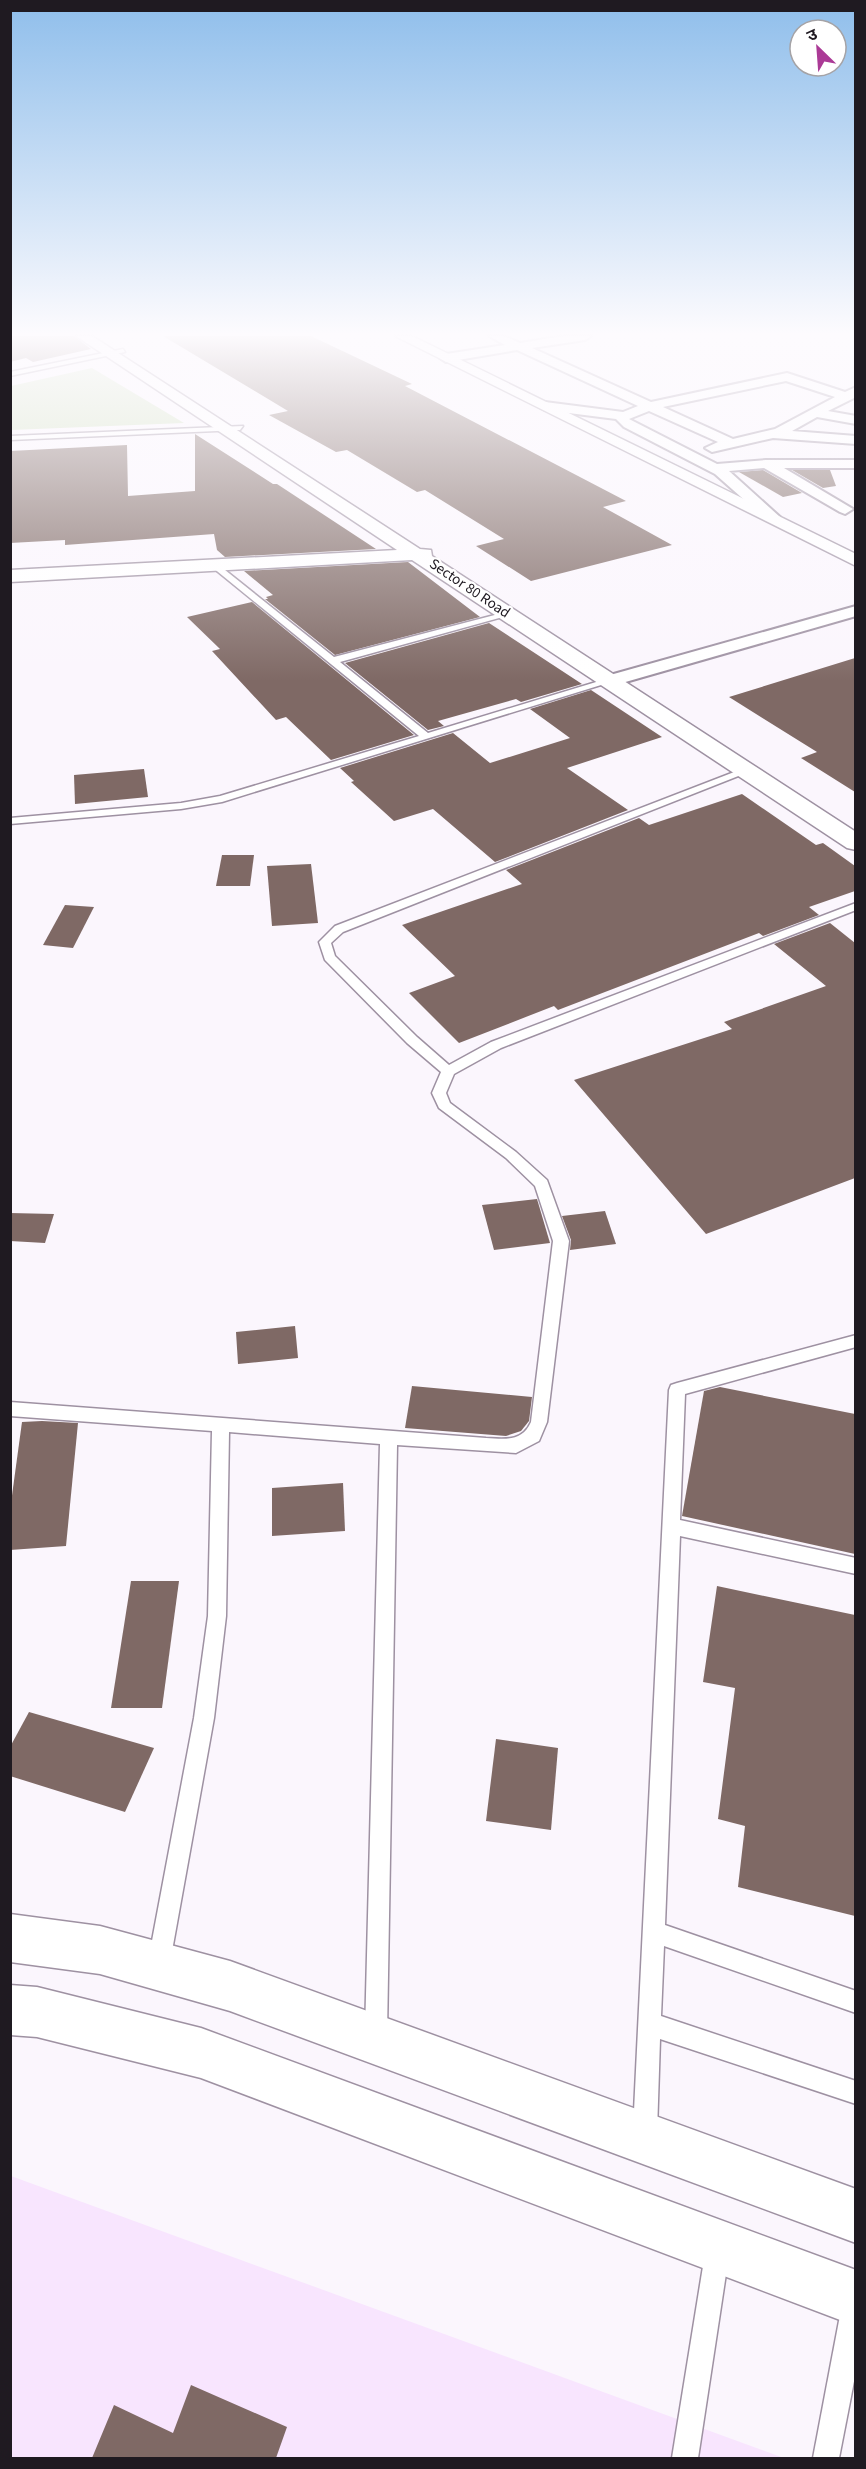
<svg xmlns="http://www.w3.org/2000/svg" width="866" height="2469" viewBox="0 0 866 2469" font-family="'Source Sans 3','Noto Sans Devanagari',sans-serif">
<style>
.built{fill:#f8e5fe}
.green{fill:#cedfbc}
.building{fill:#7f6965}
.lines{fill:none;stroke-linecap:round;stroke-linejoin:round}
.service-casing{stroke:#9e91a2;stroke-width:3}
.minor-casing{stroke:#9e91a2;stroke-width:4}
.tertiary-casing{stroke:#9e91a2;stroke-width:3}
.service{fill:#fff;fill-rule:evenodd}
.minor{fill:#fff;fill-rule:evenodd}
.tertiary{fill:#fff;fill-rule:evenodd}
.labels{text-anchor:middle;stroke-width:4.5;stroke-linejoin:round;paint-order:stroke}
.far-street-label{font-size:15px;fill:#1f1a21;stroke:#fff}
</style>
<rect width="100%" height="100%" fill="#fbf6fd"/>
<path class="built" d="M11,2176L784,2458H11Z"/>
<path class="green" d="M92,368L184,423L11,430V386Z"/>
<g class="building">
<path d="M10,336H74L91,349L33,362L26,358L10,362Z"/>
<path d="M163,336H311L412,384L405,386L626,501L603,507L672,545L531,581L476,546L504,539L425,490L417,492L347,450L336,452L269,415L288,411Z"/>
<path d="M195,434L273,484H277L376,549L225,557L217,550L214,534L65,545V540L10,543V451L127,445L128,496L195,491Z"/>
<path d="M763,470L802,493L783,497L739,472Z"/>
<path d="M792,470H830L836,486L823,488Z"/>
<path d="M408,562L480,617L335,655L265,599H268L266,597L273,595L244,571Z"/>
<path d="M252,602L414,735L331,760L286,717L276,720L212,651L220,649L187,617Z"/>
<path d="M489,623L582,684L521,702L516,699L438,721L444,726L428,730L345,663Z"/>
<path d="M855,658V792L801,758L817,752L729,697Z"/>
<path d="M591,690L662,737L567,768L628,810L495,862L433,809L394,821L351,782L354,781L340,768L453,733L490,763L570,738L530,709Z"/>
<path d="M144,769L148,797L75,804L74,775Z"/>
<path d="M742,794L816,845L823,843L855,866V891L809,907L819,915L763,936L759,933L558,1010L554,1006L459,1043L409,993L455,976L402,925L522,884L506,870L639,818L649,825Z"/>
<path d="M222,855H254L250,886H216Z"/>
<path d="M311,864L318,923L272,926L267,866Z"/>
<path d="M65,905L94,907L73,948L43,945Z"/>
<path d="M830,923L855,943V1178L706,1234L574,1080L732,1029L724,1022L826,986L774,944Z"/>
<path d="M537,1199L550,1243L494,1250L482,1205Z"/>
<path d="M605,1211L616,1244L570,1250L571,1240L562,1216Z"/>
<path d="M10,1213L54,1214L45,1243L10,1241Z"/>
<path d="M295,1326L298,1358L238,1364L236,1332Z"/>
<path d="M412,1386L532,1397L529,1421L521,1431L506,1436L405,1428Z"/>
<path d="M720,1387L855,1414V1554L682,1516L704,1391Z"/>
<path d="M42,1421L78,1423L66,1546L10,1550V1510L22,1422Z"/>
<path d="M343,1483L345,1531L272,1536V1488Z"/>
<path d="M131,1581H179L162,1708H111Z"/>
<path d="M717,1586L855,1615V1916L738,1887L745,1826L718,1819L735,1688L703,1682Z"/>
<path d="M29,1712L154,1748L125,1812L10,1776V1747Z"/>
<path d="M496,1739L558,1748L551,1830L486,1821Z"/>
<path d="M191,2385L287,2427L276,2458H92L114,2405L173,2433Z"/>
</g>
<g class="lines">
<g class="service-casing">
<g id="service">
<path d="M123,349L125,352L10,376V372Z"/>
<path d="M243,426L240,430L10,440V436Z"/>
<path d="M215,562L334,657L510,611V615L340,662L428,733L606,679L614,681L222,802L181,809L10,824V818L181,803L220,796L419,736L212,567L211,565Z"/>
<path d="M742,769L751,771L343,932L331,943L335,956L417,1037L449,1065L491,1042L856,903V910L501,1048L454,1074L446,1093L450,1103L516,1152L547,1180L569,1241L547,1422L539,1441L516,1453L397,1445L387,2034L384,2042L376,2045L368,2042L365,2034L380,1444L229,1432L226,1616L214,1718L170,1962L167,1970L159,1973L151,1970L148,1962L194,1718L208,1616L212,1431L10,1416V1402L486,1438C505,1439 522,1442 531,1422L553,1241L535,1186L506,1158L439,1108L432,1093L441,1072L407,1043L325,960L319,942L335,926Z"/>
<path d="M856,1335V1347L685,1394L680,1520L856,1558V1574L680,1536L665,1925L856,1991V2013L664,1946L661,2016L856,2081V2104L660,2039L657,2132L653,2140L645,2144L637,2140L633,2132L669,1390L671,1385L677,1383Z"/>
<path d="M717,2242L726,2245L729,2254L698,2458H672L705,2254L708,2245Z"/>
<path d="M855,2292L856,2371L839,2458H813L842,2305L846,2296Z"/>
</g>
</g>
<g class="minor-casing">
<g id="minor">
<path d="M489,336H504L520,343L564,336H591L585,340L532,348L651,402L787,373L845,392L856,387V397L828,411L856,416V424L817,417L792,431L856,436V444L773,438L712,452L705,448L718,442L649,411L629,419L717,464L766,460H856V468H784L853,509L845,514L840,512L764,468L729,471L780,517L772,522L767,520L715,474L624,427L616,419L545,410L538,406L545,402L623,412L638,406L517,350L446,362L440,358L446,354L505,345ZM786,381L835,397L775,429L733,439L663,407Z"/>
<path d="M856,606V616L615,685H603L600,681L603,677Z"/>
</g>
</g>
<g class="tertiary-casing">
<g id="tertiary">
<path d="M76,336H92L420,549L431,550L432,556L856,832V850L847,848L412,560L10,582V570L397,550Z"/>
<path d="M395,336H412L856,554V566Z"/>
<path d="M10,1914L100,1926L230,1961L856,2189V2243L230,2011L100,1974L10,1962Z"/>
<path d="M10,1985L37,1987L201,2028L856,2270V2326L201,2078L37,2037L10,2035Z"/>
</g>
</g>
<use href="#service" class="service"/>
<use href="#minor" class="minor"/>
<use href="#tertiary" class="tertiary"/>
</g>
<linearGradient id="sky" x2="0" y2="1"><stop stop-color="#8fbeeb"/><stop offset="0.49" stop-color="#fdfbfe"/><stop offset="1" stop-color="#fdfbfe" stop-opacity="0"/></linearGradient>
<rect width="866" height="681" fill="url(#sky)"/>
<g class="labels">
<g class="far-street-label">
<text transform="translate(470 588) rotate(34)" y="5">Sector 80 Road</text>
</g>
</g>
<rect width="866" height="2469" fill="none" stroke="#1f1a21" stroke-width="24"/>
<g transform="translate(818 48) rotate(335)"><circle r="28" fill="#ffffff" stroke="#a5a3a6" stroke-width="1.5"/>
<path d="M0-4.5L10 22L0 15L-10 22Z" fill="#ab3a96"/>
<text y="-9" font-size="16" font-weight="bold" text-anchor="middle" fill="#1f1a21">उ</text>
</g>
</svg>
